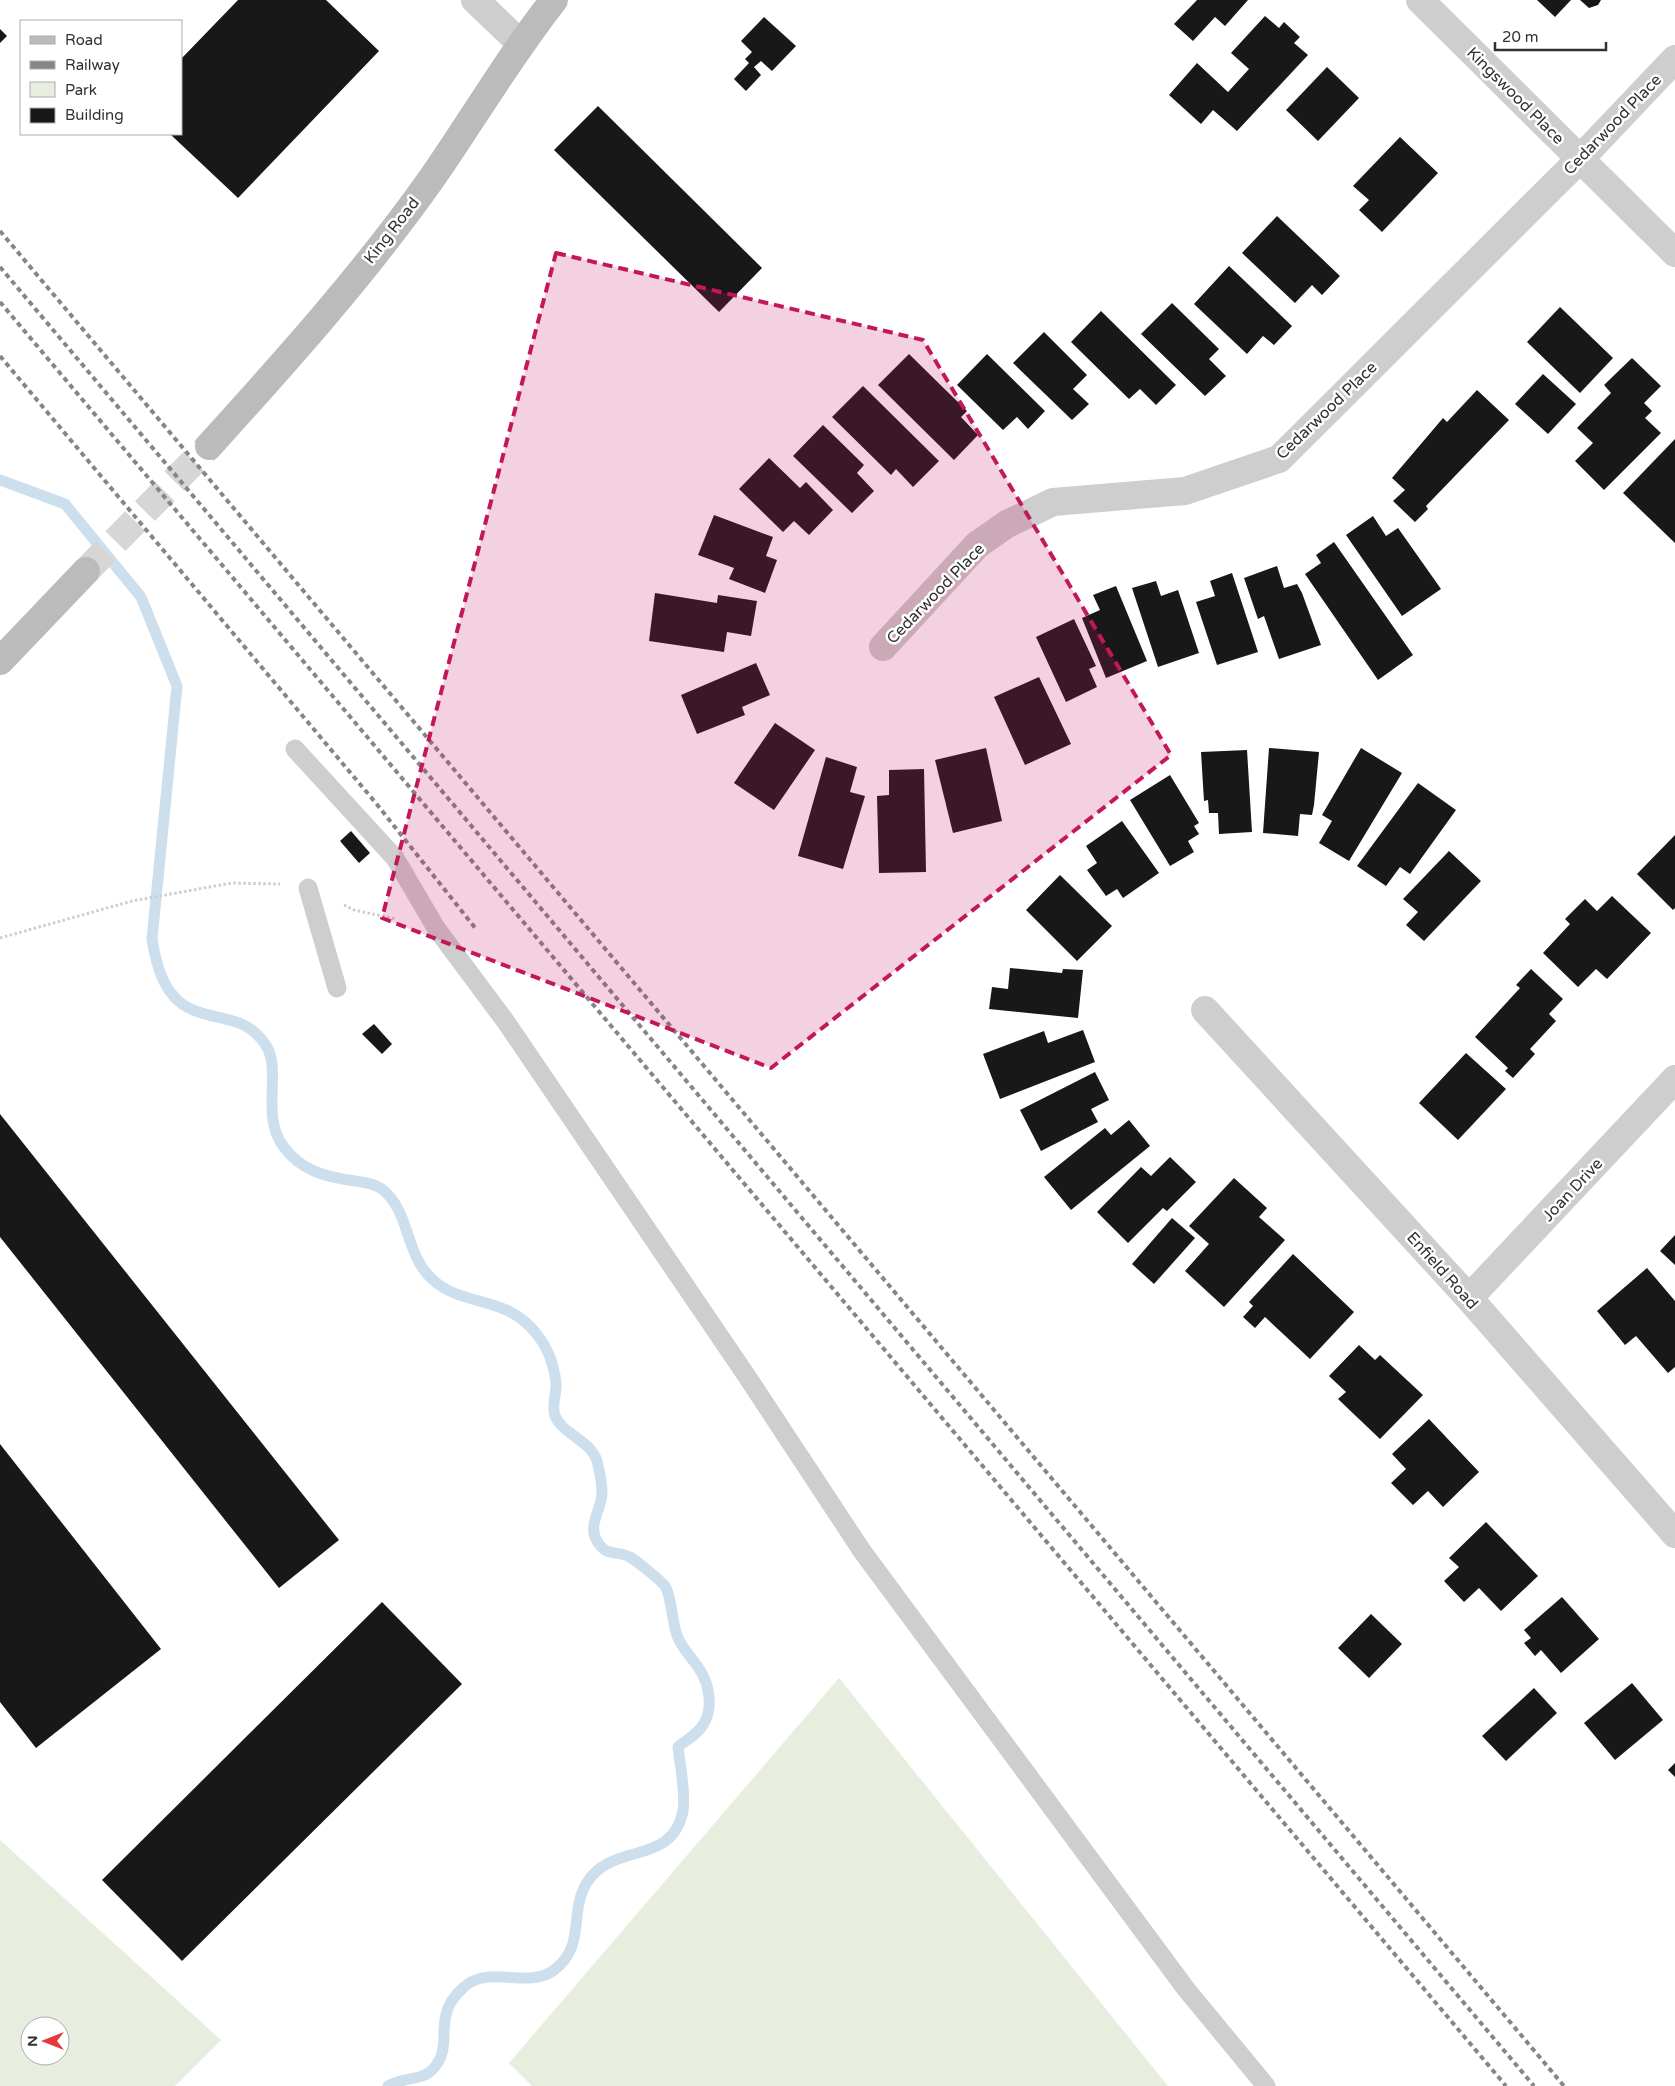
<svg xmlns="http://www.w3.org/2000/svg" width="1675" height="2086" viewBox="0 0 1675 2086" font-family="'Varela Round',sans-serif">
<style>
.green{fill:#e7eee0;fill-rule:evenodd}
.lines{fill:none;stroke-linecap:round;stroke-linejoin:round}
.stream{stroke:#cddfed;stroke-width:11}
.building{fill:#181818}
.secondary-tunnel{stroke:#d6d6d6;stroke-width:28;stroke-dasharray:28 14;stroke-linecap:butt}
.path{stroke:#cecece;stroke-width:3;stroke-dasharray:2.5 2.5;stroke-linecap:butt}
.lane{stroke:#cecece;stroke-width:19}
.street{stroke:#cecece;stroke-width:28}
.secondary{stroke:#bbb;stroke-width:28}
.rail{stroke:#868686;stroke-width:4;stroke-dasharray:5 4;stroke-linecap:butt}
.marked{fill:#c2185b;fill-opacity:0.2;stroke:#c2185b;stroke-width:4;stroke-dasharray:10 6;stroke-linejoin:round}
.labels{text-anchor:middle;stroke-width:5;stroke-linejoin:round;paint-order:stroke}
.street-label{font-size:16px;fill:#313131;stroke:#fff}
</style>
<rect width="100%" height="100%" fill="#fff"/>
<g class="green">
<path d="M839,1678L1168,2086H532L509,2063Z"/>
<path d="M0,1840L221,2040L175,2086H0ZM30,2026H60V2056H30Z"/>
</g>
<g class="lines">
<path class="stream" d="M0,480L65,504L141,597L177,686L152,939C156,965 164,997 191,1009C219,1022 244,1014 265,1044C283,1069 260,1114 283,1146C301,1171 326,1177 355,1181C364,1182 375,1184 382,1189C411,1212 404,1254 433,1280C463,1307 505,1295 535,1332C547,1346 554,1365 556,1383C557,1395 551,1404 555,1416C564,1436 594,1441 598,1465C600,1474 602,1484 602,1493C602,1509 587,1525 597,1541C607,1558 618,1550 630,1557C638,1562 660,1580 665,1586C673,1599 671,1625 679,1640C684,1650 692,1658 698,1667C710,1684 715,1712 700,1729C694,1736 685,1741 678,1747C680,1765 686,1794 683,1811C672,1867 611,1841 586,1884C569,1914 586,1946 554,1970C528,1990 489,1964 464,1987C456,1994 448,2004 446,2015C441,2034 449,2052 433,2069C423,2081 402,2077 388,2086"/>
</g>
<g class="building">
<path d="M238,0H326L379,51L238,198L170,134H181V59Z"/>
<path d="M1197,0H1248L1225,26L1215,17L1193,41L1174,24Z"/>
<path d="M1537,0H1571L1555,17Z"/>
<path d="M1580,0H1601L1598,5L1589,8Z"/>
<path d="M1265,16L1279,28L1284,22L1300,37L1294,43L1308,55L1237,131L1213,110L1201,124L1169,95L1197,63L1228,92L1249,69L1231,53Z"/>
<path d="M764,17L796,46L772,71L761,61L754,67L761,75L746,91L734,79L749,63L745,59L752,52L741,41Z"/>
<path d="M0,29L7,36L0,43Z"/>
<path d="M1327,67L1359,98L1318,141L1286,110Z"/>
<path d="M598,106L762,268L719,312L554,150Z"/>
<path d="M1400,137L1438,173L1382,232L1359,210L1369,200L1353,186Z"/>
<path d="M1277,216L1340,276L1322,295L1312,285L1295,303L1242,253Z"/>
<path d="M1229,266L1292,326L1274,345L1263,336L1247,354L1194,304Z"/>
<path d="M1172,303L1219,349L1209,359L1226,376L1205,396L1141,334Z"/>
<path d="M1560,307L1613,358L1580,393L1527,342Z"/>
<path d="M1101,311L1176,385L1156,405L1140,389L1129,399L1071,342Z"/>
<path d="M1044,332L1087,375L1073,389L1089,404L1072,420L1013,363Z"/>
<path d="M909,354L967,411L961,417L978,435L954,460L878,385Z"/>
<path d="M987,354L1045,411L1028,429L1017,417L1003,430L957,385Z"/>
<path d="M1632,358L1661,386L1644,403L1652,411L1645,418L1661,433L1604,490L1575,461L1593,443L1577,428L1611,393L1604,385Z"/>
<path d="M1543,374L1576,404L1548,434L1515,404Z"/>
<path d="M863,386L939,461L913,487L896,469L891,475L832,417Z"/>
<path d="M1477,390L1509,420L1426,506L1428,509L1415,522L1393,501L1405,490L1392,478L1443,418L1447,422Z"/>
<path d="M823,425L864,465L857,473L874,491L852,513L793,456Z"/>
<path d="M1675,439V543L1623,493Z"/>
<path d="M769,458L800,488L806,482L833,510L809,535L794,521L783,532L739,489Z"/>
<path d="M714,515L773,537L766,556L777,560L765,593L729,579L734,568L698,555Z"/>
<path d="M1373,516L1386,536L1398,528L1441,589L1402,616L1346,535Z"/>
<path d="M1334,542L1413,655L1378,680L1305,574L1321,563L1316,555Z"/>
<path d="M1277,566L1284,588L1297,584L1302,593L1321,645L1279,659L1264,616L1258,619L1244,578Z"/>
<path d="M1232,573L1258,652L1217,665L1196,602L1215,596L1210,581Z"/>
<path d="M1156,581L1161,596L1178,590L1199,653L1158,667L1132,588Z"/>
<path d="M1116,586L1147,661L1106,678L1082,618L1100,610L1093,595Z"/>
<path d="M655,593L717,603L718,595L757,601L751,636L727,632L724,652L649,641Z"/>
<path d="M1074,619L1096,666L1089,669L1097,687L1066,702L1036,637Z"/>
<path d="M756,663L770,695L742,707L745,715L697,734L681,695Z"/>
<path d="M1039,677L1071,744L1025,765L994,697Z"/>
<path d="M775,723L815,750L774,810L734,783Z"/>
<path d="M986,748L1002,821L953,833L935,760Z"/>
<path d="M1269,748L1319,752L1314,805L1312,815L1300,814L1298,836L1263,833Z"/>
<path d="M1361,748L1402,773L1349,861L1319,843L1332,821L1322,815Z"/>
<path d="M1247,750L1252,832L1219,834L1218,813H1209L1208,800L1204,801L1201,752Z"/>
<path d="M826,757L857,767L850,792L865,796L843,869L798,856Z"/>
<path d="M924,769L926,872L879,873L877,796L889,795V770Z"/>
<path d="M1170,775L1199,823L1194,826L1199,834L1188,841L1194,852L1170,866L1130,800Z"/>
<path d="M1418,783L1456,810L1410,874L1400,867L1386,886L1357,866Z"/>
<path d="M1122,821L1159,873L1123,898L1117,889L1106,896L1087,870L1097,863L1086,846Z"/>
<path d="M351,831L370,853L359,863L340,841Z"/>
<path d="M1675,835V908L1673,910L1637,874Z"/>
<path d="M1449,851L1481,881L1424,941L1406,925L1418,912L1403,899Z"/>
<path d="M1060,875L1112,926L1077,961L1026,910Z"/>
<path d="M1612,896L1651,933L1607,979L1596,969L1578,987L1543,953L1570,924L1565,919L1585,899L1597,911Z"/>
<path d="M1010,968L1062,973L1063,969L1083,970L1078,1018L989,1009L992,987L1008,989Z"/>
<path d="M1531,969L1563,999L1549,1014L1556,1021L1530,1049L1535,1054L1513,1078L1505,1071L1508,1068L1475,1037L1520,988L1516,985Z"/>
<path d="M374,1024L392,1044L382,1054L362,1034Z"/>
<path d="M1083,1030L1095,1062L1000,1099L983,1054L1044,1031L1048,1043Z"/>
<path d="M1466,1053L1506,1089L1458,1140L1419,1103Z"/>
<path d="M1095,1072L1109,1100L1091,1109L1098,1122L1041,1151L1020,1110Z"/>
<path d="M0,1114L339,1540L279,1588L0,1237Z"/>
<path d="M1129,1120L1150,1146L1071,1210L1044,1177L1105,1128L1111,1135Z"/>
<path d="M1170,1157L1196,1182L1167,1211L1163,1208L1128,1243L1097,1212L1141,1167L1151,1176Z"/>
<path d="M1234,1178L1267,1208L1259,1217L1285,1240L1224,1307L1185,1271L1209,1244L1189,1226Z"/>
<path d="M1172,1218L1195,1238L1154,1284L1132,1264Z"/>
<path d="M1675,1235V1265L1660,1251Z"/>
<path d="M1293,1254L1354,1312L1310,1359L1265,1317L1255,1328L1243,1317L1253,1306L1249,1302Z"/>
<path d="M1647,1268L1675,1301V1367L1668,1373L1636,1336L1625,1345L1597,1311Z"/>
<path d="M1359,1345L1375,1360L1380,1355L1423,1395L1380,1439L1338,1399L1346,1392L1329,1376Z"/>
<path d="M1429,1419L1479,1472L1443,1507L1428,1491L1413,1505L1391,1483L1406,1469L1392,1454Z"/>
<path d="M0,1444L161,1649L36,1748L0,1702Z"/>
<path d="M1486,1522L1538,1576L1501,1611L1479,1588L1464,1602L1444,1581L1459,1567L1449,1558Z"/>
<path d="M1562,1597L1599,1639L1561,1673L1541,1650L1535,1656L1524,1643L1531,1638L1524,1630Z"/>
<path d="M382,1602L462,1684L182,1961L102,1880Z"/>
<path d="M1371,1614L1402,1644L1369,1678L1338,1648Z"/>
<path d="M1632,1683L1663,1720L1615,1760L1584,1723Z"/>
<path d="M1534,1688L1557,1713L1506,1761L1482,1736Z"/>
<path d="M1675,1763V1777L1668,1770Z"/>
</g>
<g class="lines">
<path class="secondary-tunnel" d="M86,571L209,446"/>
<g class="path">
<path d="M344,905L354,910L396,919"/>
<path d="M0,938L132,901L232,883L280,884"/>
</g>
<g class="lane">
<path d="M295,749L395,858L436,928L506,1022L746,1375L862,1551L1186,1989L1266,2086"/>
<path d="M308,888L337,988"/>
</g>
<g class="street">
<path d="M475,0L520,43"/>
<path d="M1420,0L1675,253"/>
<path d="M883,647L977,545L1007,524L1053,502L1185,491L1279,459L1580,159L1675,59"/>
<path d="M1205,1010L1469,1298L1675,1534"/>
<path d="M1469,1298L1675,1079"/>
</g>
<g class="secondary">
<path d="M209,446C287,360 365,273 432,178C473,119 509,57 554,0"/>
<path d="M0,661L86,571"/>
</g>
<g class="rail">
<path d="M0,231L1564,2086"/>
<path d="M0,267L1534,2086"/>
<path d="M0,302L1506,2086"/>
<path d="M0,356L375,802L476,929"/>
</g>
</g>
<path class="marked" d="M556,253L923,340L1171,755L771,1068L382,918Z"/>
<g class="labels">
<g class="street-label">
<text transform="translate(1516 95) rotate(45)" y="6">Kingswood Place</text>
<text transform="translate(1612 124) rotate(-46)" y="6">Cedarwood Place</text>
<text transform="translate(391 230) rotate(-52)" y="6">King Road</text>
<text transform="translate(1326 410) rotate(-44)" y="6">Cedarwood Place</text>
<text transform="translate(935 593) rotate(-46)" y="6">Cedarwood Place</text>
<text transform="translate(1572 1189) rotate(-47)" y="6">Joan Drive</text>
<text transform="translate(1443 1270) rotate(48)" y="6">Enfield Road</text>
</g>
</g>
<rect x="20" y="20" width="162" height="115" fill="#ffffff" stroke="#adadad"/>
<rect x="30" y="36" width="25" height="8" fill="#bbbbbb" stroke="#adadad"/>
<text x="65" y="45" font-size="15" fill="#313131">Road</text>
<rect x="30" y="61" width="25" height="8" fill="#868686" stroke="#adadad"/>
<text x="65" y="70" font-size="15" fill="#313131">Railway</text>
<rect x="30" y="82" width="25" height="15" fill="#e7eee0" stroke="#adadad"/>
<text x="65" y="95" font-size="15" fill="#313131">Park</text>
<rect x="30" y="108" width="25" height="15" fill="#181818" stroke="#adadad"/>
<text x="65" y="120" font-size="15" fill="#313131">Building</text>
<g transform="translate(45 2041) rotate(270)"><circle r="24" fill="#ffffff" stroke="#adadad"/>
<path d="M0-4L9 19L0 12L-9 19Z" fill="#e4383b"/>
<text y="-8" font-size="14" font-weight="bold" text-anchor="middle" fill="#313131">N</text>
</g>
<path d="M1495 42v8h111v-8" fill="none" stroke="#313131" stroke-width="2.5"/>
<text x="1502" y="42" font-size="15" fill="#313131" stroke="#ffffff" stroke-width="4" paint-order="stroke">20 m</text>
</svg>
